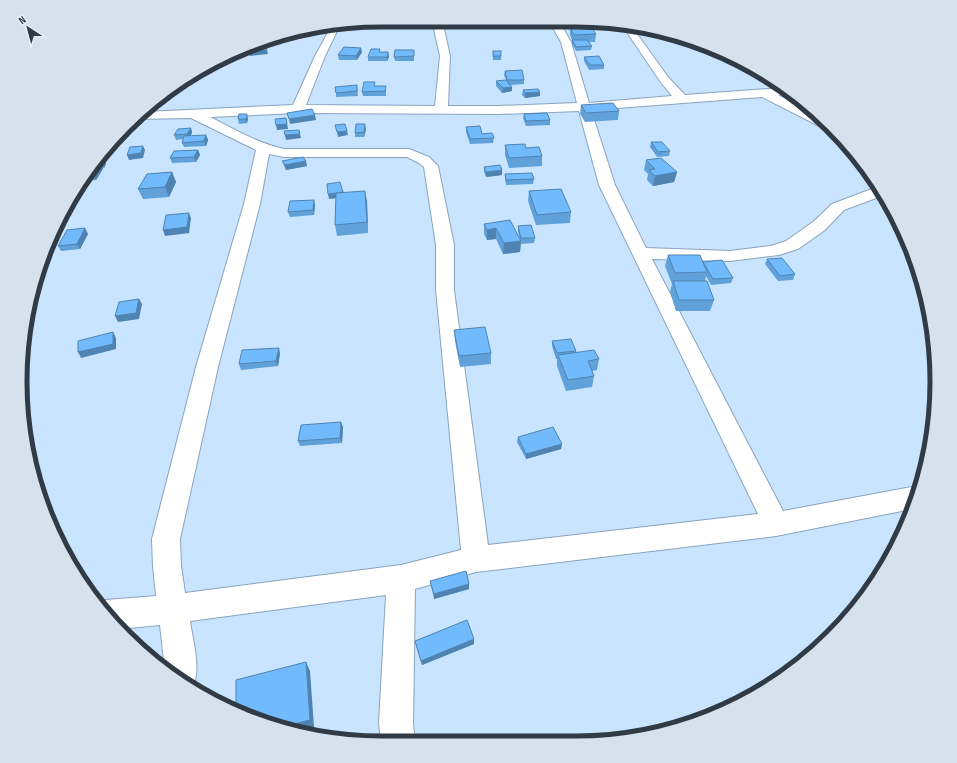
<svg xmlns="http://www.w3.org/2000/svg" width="957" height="763" viewBox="0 0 957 763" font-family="'Sofia Sans Condensed',sans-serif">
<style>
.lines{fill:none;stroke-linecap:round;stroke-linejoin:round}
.street-casing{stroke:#8aa4be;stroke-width:2}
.street{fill:#fff;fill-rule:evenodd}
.wall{fill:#61a1da}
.shaded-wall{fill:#4f83b1}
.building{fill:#71bbfd;stroke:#4f83b1}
.rim{fill:none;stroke:#303b46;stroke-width:5}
</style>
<rect width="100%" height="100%" fill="#c8e4fe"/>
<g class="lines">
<g class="street-casing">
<path id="street" d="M432,20H442L450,56L448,106H499L577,103L561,42L549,21H559L571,42L589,103L672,96L660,81L622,25L632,27L668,77L685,95L783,88L791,94L778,95L818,115L828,127H821L762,97L591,110L615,185L646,248L730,251L771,246L786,241L813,222L832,204L877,187L884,195L844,210L825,230L798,249L779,255L730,261L652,259L783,511L917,486L920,487L912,509L776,536L476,572L415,589L413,723L415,743H381L379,723L386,595L190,621C193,642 201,667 193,687L165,670L160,625L119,629L110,620L98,604L106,600L156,596L153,566L152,539L196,367L244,204L256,150L191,118L135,119L144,112L293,105L315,56L331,27L340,25L325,56L306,105L435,106L440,56ZM579,111L599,185L758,514L488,545L454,290V245L438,166L429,157L409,149H284C257,143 234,129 210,117L298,113L499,114ZM269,154L284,157H407L419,163L424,167L436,245V290L461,550L401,565L185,593L181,566L180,539L218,367L260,204Z"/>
</g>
<use href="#street" class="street"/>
</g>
<g class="wall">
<path d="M576,22L595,25L594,29H592L596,34L595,42H589L592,46L591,50L576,51L572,44V40L570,35V27H576Z"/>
<rect x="493" y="51" width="8" height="9"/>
<path d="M362,52L357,60H339L338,55Z"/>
<path d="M388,52L389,57L387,61H368V57Z"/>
<path d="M414,54V61H395L394,57Z"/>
<path d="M584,57L604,65V69L589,70L584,61Z"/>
<path d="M505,71L524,80V84L510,85L512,87V91L502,93L496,86V81L506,80L504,75Z"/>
<path d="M357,85L358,96L336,97V93Z"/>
<path d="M386,90V96H363L362,92Z"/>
<path d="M523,90L540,96L525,98L522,95Z"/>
<path d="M800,100L810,107L807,108L799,104Z"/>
<path d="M581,105L619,111L618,120L585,122L580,114Z"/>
<path d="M524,114L550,120V125L526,126L523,118Z"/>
<path d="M238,119H248L247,123L239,124Z"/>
<path d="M466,127L494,138L493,143L470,144L466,132Z"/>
<path d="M191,128L192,133L190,136L206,135L208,140L206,146L184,147L182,143L183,139L176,140L174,135Z"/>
<path d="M366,129L364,137H355V133Z"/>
<path d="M651,142L670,151L669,156L657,157L650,147Z"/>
<path d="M505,145L526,148L542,156V166L509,168L505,155Z"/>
<path d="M198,150L200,155L196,162L172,163L170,158Z"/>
<path d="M100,159H104L106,164L104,168H103L96,180L84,181Z"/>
<path d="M646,160L677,172L674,182L653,186L647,180L648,174L644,170Z"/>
<path d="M282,161L307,166L286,170L284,166Z"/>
<path d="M484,167L502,170V175L486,177L484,172Z"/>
<path d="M172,172L176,182L169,197L143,199L138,189Z"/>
<path d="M505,174L534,179L533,184L506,185L505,179Z"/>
<path d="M529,191L571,212L570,223L536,225L528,201Z"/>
<path d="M343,192L367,201L368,233L337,236L335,225L336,198L329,199Z"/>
<path d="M315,205L314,215L290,217L288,212Z"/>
<path d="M484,224L520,239L518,232V226L535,238L534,243L521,244V242L520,252L503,254L496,239L487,240L484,234Z"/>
<path d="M88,234L80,249L61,251L58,246Z"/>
<path d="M668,255L703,262L733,278L731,283L711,285L706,276L705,281L714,300L710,311H676L670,292L672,284L665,266Z"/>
<path d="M767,259L795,274L793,280L778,281L765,264Z"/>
<path d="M454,330L491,353V364L460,367L455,341Z"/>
<path d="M552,341L576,351V352L599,359L597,370L592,371L594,376L592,387L566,391L557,366V359H556L552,346Z"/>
<path d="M280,353L278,366L241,370L239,364Z"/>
<path d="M343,427L342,443L300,446L298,441Z"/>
<path d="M518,437L562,444L561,449L526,459L517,442Z"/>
<path d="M430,581L469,584V589L434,599Z"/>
<path d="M474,639V644L422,665L415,641Z"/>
</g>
<g class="shaded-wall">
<path d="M361,48L362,52L357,60L356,56Z"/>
<path d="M267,50L268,54L250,56L249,52Z"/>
<path d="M388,52L389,57L387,61V57Z"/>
<path d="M512,87V91L502,93L503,88Z"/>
<path d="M540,92V96L525,98V93Z"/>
<path d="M247,114L248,119L247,123L246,119Z"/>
<path d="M315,115L316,120L290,124L289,119Z"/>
<path d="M286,118L288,129L277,130L276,125Z"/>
<path d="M365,124L366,129L364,137V132Z"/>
<path d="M191,128L192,133L188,139L187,134Z"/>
<path d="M347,131L348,135L338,137L337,132Z"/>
<path d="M300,134L301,138L286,140L285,135Z"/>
<path d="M206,135L208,140L206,146L204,141Z"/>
<path d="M143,146L145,150L143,158L129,160L127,155Z"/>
<path d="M198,150L200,155L196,162L194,157Z"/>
<path d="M104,159L106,164L104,168L101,163Z"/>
<path d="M99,161L103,169L96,180L91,171Z"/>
<path d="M306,161L307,166L286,170L285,165Z"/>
<path d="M502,170V175L486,177V172Z"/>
<path d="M172,172L176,182L169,197L165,187Z"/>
<path d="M677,172L674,182L653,186L655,176Z"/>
<path d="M365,191L367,201L368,233L367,222Z"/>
<path d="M343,192L344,197L329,199L328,194Z"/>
<path d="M314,200L315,205L314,215L313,210Z"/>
<path d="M189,213L191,218L189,233L165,236L163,230Z"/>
<path d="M85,228L88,234L80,249L77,244Z"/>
<path d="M496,228V239L487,240V230Z"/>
<path d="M521,241L520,252L503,254L504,243Z"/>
<path d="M139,299L142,304L139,319L118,322L115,316Z"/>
<path d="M113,332L116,338V349L81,358L78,352Z"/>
<path d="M279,348L280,353L278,366L276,361Z"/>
<path d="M341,422L343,427L342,443L340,438Z"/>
<path d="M562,444L561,449L526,459V454Z"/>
<path d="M469,584V589L434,599V594Z"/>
<path d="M474,639V644L422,665L421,661Z"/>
<path d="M306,662L310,671L314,727L297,732L282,727Z"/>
</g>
<g class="building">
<path d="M576,22H594L595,25H577Z"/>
<path d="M570,27H591L596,34L574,35Z"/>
<path d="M572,40H587L592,46L576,47Z"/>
<path d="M266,47L267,50L249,52V49Z"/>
<path d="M344,47L361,48L356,56L338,55Z"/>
<path d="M371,49H380L379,52H388L387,57H368Z"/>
<path d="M395,50H414V56L394,57Z"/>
<rect x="493" y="51" width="8" height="5"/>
<path d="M599,56L604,65H590L584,57Z"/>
<path d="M522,70L524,80H507L505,71Z"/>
<path d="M506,80L512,87L503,88L496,81Z"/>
<path d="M364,82H375L374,86H386L385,91L362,92Z"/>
<path d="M357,85V91L336,93L335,87Z"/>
<path d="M538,89L540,92L525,93L523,90Z"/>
<path d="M613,103L619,111L586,113L581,105Z"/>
<path d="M312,109L315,115L289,119L287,113Z"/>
<path d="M547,113L550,120L526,121L524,114Z"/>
<path d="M239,114H247L246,119H238Z"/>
<path d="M286,118L287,124L276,125L275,119Z"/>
<path d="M345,124L347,131L337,132L335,125Z"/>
<path d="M356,124H365L364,132L355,133Z"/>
<path d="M480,126L482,134L492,133L494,138L470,139L466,127Z"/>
<path d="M191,128L187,134L174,135L178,129Z"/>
<path d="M299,130L300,134L285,135L284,131Z"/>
<path d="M206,135L204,141L182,143L184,136Z"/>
<path d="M651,142H662L670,151L658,152Z"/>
<path d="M525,144L526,148L539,147L542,156L509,158L505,145Z"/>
<path d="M143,146L141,153L127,155L130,147Z"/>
<path d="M198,150L194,157L170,158L174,151Z"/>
<path d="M303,157L306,161L285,165L282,161Z"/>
<path d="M661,158L677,172L655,176L649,170L655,169L646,160Z"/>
<path d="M100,159H104L101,163H100L99,161Z"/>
<path d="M500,165L502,170L486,172L484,167Z"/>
<path d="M172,172L165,187L138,189L147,174Z"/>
<path d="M532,173L534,179L506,180L505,174Z"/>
<path d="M340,182L343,192L328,194L327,184Z"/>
<path d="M561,189L571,212L537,215L529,191Z"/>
<path d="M365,191L367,222L335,225L336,193Z"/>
<path d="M314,200L313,210L288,212L290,201Z"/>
<path d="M189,213L187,227L163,230L166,215Z"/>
<path d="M510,220L521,241L504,243L496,228L487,230L484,224Z"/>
<path d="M531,225L535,238H521L518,226Z"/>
<path d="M85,228L77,244L58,246L67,230Z"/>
<path d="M668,255H700L707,272L675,273Z"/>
<path d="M782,258L795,274L780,276L767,259Z"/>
<path d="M722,260L733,278L713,279L703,262Z"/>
<path d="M673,281H707L714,300H679Z"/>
<path d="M139,299L136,313L115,316L119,302Z"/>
<path d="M485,327L491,353L459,356L454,330Z"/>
<path d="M113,332V344L78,352V341Z"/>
<path d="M571,339L576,351L557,353L552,341Z"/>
<path d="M279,348L276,361L239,364L242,350Z"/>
<path d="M594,350L599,359L588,361L594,376L568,380L558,355Z"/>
<path d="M341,422L340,438L298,441L301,425Z"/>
<path d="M553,427L562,444L526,454L518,437Z"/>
<path d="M466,571L469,584L434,594L430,581Z"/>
<path d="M467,620L474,639L421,661L415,641Z"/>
<path d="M306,662L310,720L282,727L243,715L236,711V680Z"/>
</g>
<path d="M0 0H957V763H0ZM381 27H576A354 354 0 0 1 930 381V382A354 354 0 0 1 576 736H381A354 354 0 0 1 27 382V381A354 354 0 0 1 381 27Z" fill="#d5e1ec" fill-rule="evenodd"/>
<path class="rim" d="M381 27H576A354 354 0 0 1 930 381V382A354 354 0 0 1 576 736H381A354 354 0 0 1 27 382V381A354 354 0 0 1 381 27Z"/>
<g transform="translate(28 28) rotate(324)" stroke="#e3effa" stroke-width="3" paint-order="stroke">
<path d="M0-3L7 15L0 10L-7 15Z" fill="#303b46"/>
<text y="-6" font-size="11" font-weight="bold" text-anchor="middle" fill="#303b46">N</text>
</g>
</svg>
